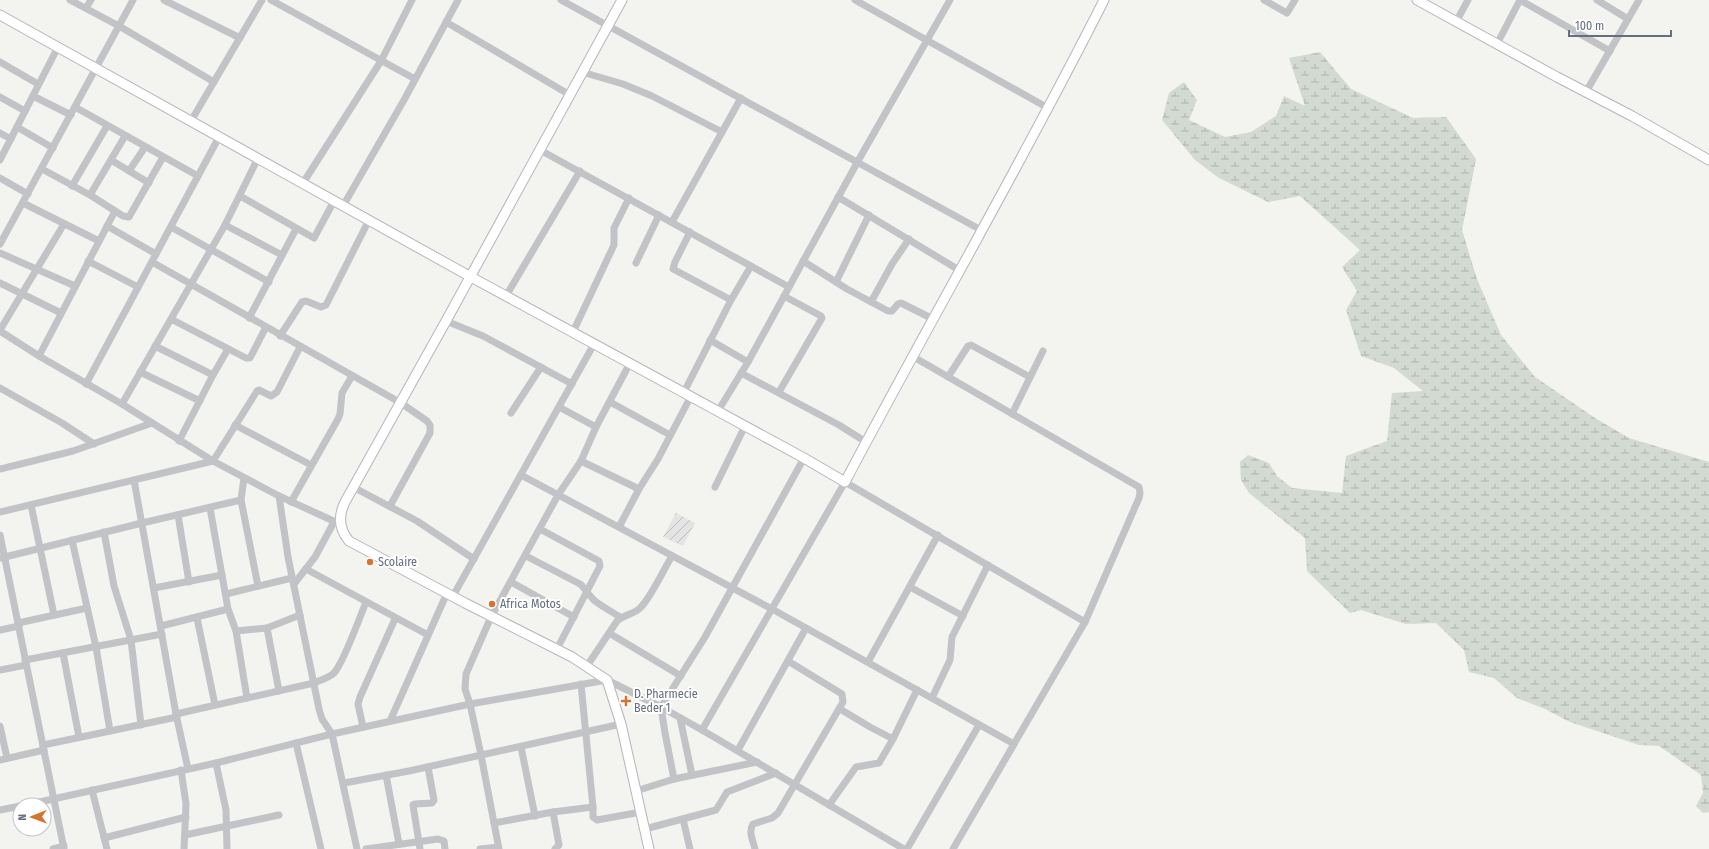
<svg xmlns="http://www.w3.org/2000/svg" width="1709" height="849" viewBox="0 0 1709 849" font-family="'Fira Sans Condensed',sans-serif">
<style>
.industrial{fill:url(#industrial-furrows)}
.wetland{fill:url(#wetland-marsh)}
.lines{fill:none;stroke-linecap:round;stroke-linejoin:round}
.secondary-casing{stroke:#b3b6bb;stroke-width:11}
.street{stroke:#c1c3c7;stroke-width:7}
.secondary{stroke:#fff;stroke-width:9}
.poi-dot{fill:#d7732c;stroke:#fff;stroke-width:1.5}
.labels{text-anchor:middle;stroke-width:4;stroke-linejoin:round;paint-order:stroke}
.poi-label{font-size:12px;fill:#646e7f;stroke:#fff;text-anchor:start}
</style>
<defs>
<pattern id="industrial-furrows" width="10" height="10" patternUnits="userSpaceOnUse"><rect width="10" height="10" fill="#e3e4e3"/><path d="M-1 1l2-2M0 10L10 0M9 11l2-2" fill="none" stroke="#bcbdbd"/></pattern>
<pattern id="wetland-marsh" width="20" height="14" patternUnits="userSpaceOnUse"><rect width="20" height="14" fill="#d3dad1"/><path d="M1 5h8M5 5V1M11 12h8M15 12V8" fill="none" stroke="#afb5af"/></pattern>
</defs>
<rect width="100%" height="100%" fill="#f3f3ef"/>
<path class="industrial" d="M676,513L695,523L683,546L663,537Z"/>
<path class="wetland" d="M1320,52L1351,89L1413,118L1446,117L1476,159L1462,230L1477,279L1501,335L1535,377L1595,418L1629,438L1709,462V812L1703,813L1696,806L1703,793L1701,775L1659,746L1639,745L1570,722L1545,709L1517,698L1494,678L1469,672L1464,650L1436,623L1406,624L1361,610L1350,613L1307,571L1305,538L1249,493L1241,480L1240,462L1248,455L1269,463L1277,476L1292,488L1342,493L1346,456L1387,441L1392,393L1423,391L1394,368L1361,356L1346,310L1357,291L1342,267L1360,250L1300,196L1268,202L1219,178L1195,160L1162,120L1169,93L1184,82L1197,100L1189,120L1225,137L1251,132L1276,116L1284,96L1305,106L1289,58Z"/>
<g class="lines">
<g class="secondary-casing">
<g id="secondary">
<path d="M622,0L446,321L345,502C338,516 339,529 349,541L465,603L572,657L607,680L621,724L649,849"/>
<path d="M1417,0L1557,77L1632,116L1709,160"/>
<path d="M0,15L471,277L804,458L845,482C930,321 1022,163 1104,0"/>
</g>
</g>
<g class="street">
<path d="M70,0L119,26L214,82"/>
<path d="M164,0L240,38"/>
<path d="M271,0L415,79"/>
<path d="M561,0L981,230"/>
<path d="M855,0L1048,108"/>
<path d="M1264,0L1287,13L1295,0"/>
<path d="M1520,0L1610,51"/>
<path d="M1597,0L1628,19"/>
<path d="M86,8L91,0"/>
<path d="M446,22L570,95"/>
<path d="M1456,22L1468,0"/>
<path d="M1497,44L1520,0"/>
<path d="M0,62L38,84"/>
<path d="M582,72L623,84L652,96L722,132"/>
<path d="M1586,92L1639,0"/>
<path d="M33,96L71,115"/>
<path d="M0,97L25,111"/>
<path d="M75,107L198,176"/>
<path d="M191,121L262,0"/>
<path d="M17,127L53,148"/>
<path d="M0,133L11,139"/>
<path d="M540,150L789,287"/>
<path d="M0,160L58,47"/>
<path d="M111,160L149,183"/>
<path d="M42,169L90,195L123,216L129,217L163,157"/>
<path d="M129,171L145,147"/>
<path d="M0,178L28,194"/>
<path d="M303,183L381,61L412,0"/>
<path d="M72,186L107,126"/>
<path d="M90,195L125,136"/>
<path d="M240,196L314,238L334,201"/>
<path d="M838,197L959,270"/>
<path d="M23,203L99,241"/>
<path d="M343,206L404,100L458,0"/>
<path d="M672,222L741,98"/>
<path d="M225,225L282,255"/>
<path d="M107,226L156,254"/>
<path d="M171,227L269,282"/>
<path d="M690,232L675,262L673,269L731,300"/>
<path d="M0,244L133,0"/>
<path d="M0,253L75,286"/>
<path d="M88,261L138,287"/>
<path d="M803,261L847,289L888,311H892L898,304L901,303L933,319"/>
<path d="M152,262L401,403L427,421L430,425V433L390,506"/>
<path d="M636,263L659,215"/>
<path d="M836,282L869,215"/>
<path d="M0,283L61,313"/>
<path d="M506,296L580,171"/>
<path d="M871,302L892,264L909,239"/>
<path d="M249,318L296,229"/>
<path d="M171,319L246,358H250L266,327"/>
<path d="M446,321L483,336L572,384"/>
<path d="M0,330L64,224"/>
<path d="M0,331L39,356L122,404L213,461L257,391L259,390L271,396L277,392L300,347"/>
<path d="M573,332L614,245V228L629,198"/>
<path d="M280,336L302,302L306,301L321,307L326,305L369,220"/>
<path d="M710,340L748,362"/>
<path d="M155,346L213,375"/>
<path d="M39,356L115,211"/>
<path d="M912,356L1139,487L1140,493L1139,498L1085,622"/>
<path d="M140,372L200,401"/>
<path d="M741,373L839,425L866,442"/>
<path d="M948,377L968,346L971,345L1030,377"/>
<path d="M86,384L219,137"/>
<path d="M0,388L62,423L94,444"/>
<path d="M684,392L731,300L751,266"/>
<path d="M779,392L822,318L821,316L784,296"/>
<path d="M610,402L670,435"/>
<path d="M122,404L225,225L258,158"/>
<path d="M559,407L596,427"/>
<path d="M718,411L748,362L858,161L950,0"/>
<path d="M511,413L541,367"/>
<path d="M1012,414L1043,351"/>
<path d="M235,425L311,465"/>
<path d="M179,441L213,375L228,349"/>
<path d="M581,461L639,489"/>
<path d="M0,469L73,451L152,423"/>
<path d="M521,475L772,609L1014,744"/>
<path d="M244,478L241,500L258,586"/>
<path d="M134,480L176,714L188,769"/>
<path d="M353,487L417,521L474,559"/>
<path d="M715,487L745,426"/>
<path d="M279,496L288,557L319,709L322,719L332,734L357,849"/>
<path d="M291,502L338,419L340,414L342,393L352,376"/>
<path d="M31,505L54,615"/>
<path d="M0,512L213,461L279,496L340,524"/>
<path d="M178,515L189,582"/>
<path d="M619,527L639,489L658,459L691,396"/>
<path d="M540,529L599,561L600,566L557,649"/>
<path d="M104,532L114,586L131,640L141,725"/>
<path d="M0,535L64,849"/>
<path d="M72,540L96,647L110,731"/>
<path d="M526,556L580,584C586,589 589,596 595,601C603,607 612,612 620,617"/>
<path d="M1,558L142,523L241,500"/>
<path d="M306,569L428,635"/>
<path d="M511,582L574,617"/>
<path d="M294,584L315,557L334,522"/>
<path d="M910,587L963,616"/>
<path d="M154,588L222,575"/>
<path d="M226,594L292,578"/>
<path d="M453,596L594,344"/>
<path d="M228,609L236,631L247,698"/>
<path d="M197,618L215,705"/>
<path d="M18,623L87,608"/>
<path d="M161,626L228,609L210,508"/>
<path d="M267,628L279,691"/>
<path d="M0,630L19,626"/>
<path d="M236,631L267,628L300,615"/>
<path d="M609,633L681,676"/>
<path d="M63,653L79,737"/>
<path d="M25,660L162,634"/>
<path d="M868,662L938,535"/>
<path d="M587,666L617,621C624,614 634,615 641,607C651,597 664,569 672,556"/>
<path d="M0,670L26,665"/>
<path d="M581,684L593,807"/>
<path d="M932,698L950,660L952,637L988,565"/>
<path d="M840,709L870,727L893,739L917,690"/>
<path d="M176,714L314,683C320,680 329,678 334,673C343,664 360,617 366,602"/>
<path d="M680,718L692,775"/>
<path d="M390,721L447,593"/>
<path d="M0,726L7,758"/>
<path d="M363,727L358,704L360,697L395,619"/>
<path d="M702,730L845,482L1085,622L953,849"/>
<path d="M296,743L321,849"/>
<path d="M43,745L177,717"/>
<path d="M521,747L535,816"/>
<path d="M738,750L806,628"/>
<path d="M0,760L44,750"/>
<path d="M216,763L226,810L227,849"/>
<path d="M181,770L186,804L184,849"/>
<path d="M386,775L399,844"/>
<path d="M674,779L665,733L661,707L705,637L804,458"/>
<path d="M344,783L409,771L621,724"/>
<path d="M92,790L107,849"/>
<path d="M636,791L674,779L757,762"/>
<path d="M26,805L216,763L332,734L470,704L607,680L661,707L702,730L904,849"/>
<path d="M829,805L856,767L879,763L893,739"/>
<path d="M0,810L20,806"/>
<path d="M683,819L690,849"/>
<path d="M494,823L553,812"/>
<path d="M645,829L716,810L727,792L776,773"/>
<path d="M185,835L279,815"/>
<path d="M104,838L186,817"/>
<path d="M53,849L64,846"/>
<path d="M366,849L438,839L444,841L445,849"/>
<path d="M420,849L413,805L415,804L432,803L434,800L428,767"/>
<path d="M480,849L498,847"/>
<path d="M499,849L481,755L470,704L465,689L466,674L491,617L558,495L581,461L596,427L630,363"/>
<path d="M555,849L559,845L553,812L593,807V817L597,820L641,812"/>
<path d="M755,849C753,841 748,831 753,824L772,818L778,813L843,702L842,694L788,661"/>
<path d="M907,849L979,725"/>
</g>
<use href="#secondary" class="secondary"/>
</g>
<g class="poi-dot">
<circle cx="370" cy="562" r="4"/>
<circle cx="492" cy="604" r="4"/>
<path d="M624 695h4v4h4v4h-4v4h-4v-4h-4v-4h4z"/>
</g>
<g class="labels">
<g class="poi-label">
<text x="378" y="566">Scolaire</text>
<text x="500" y="608">Africa Motos</text>
<text x="634" y="698">D. Pharmecie<tspan x="634" dy="14">Beder 1</tspan></text>
</g>
</g>
<g transform="translate(32 817) rotate(269)"><circle r="19" fill="#ffffff" stroke="#c1c5cc"/>
<path d="M0-3L7 15L0 10L-7 15Z" fill="#d7732c"/>
<text y="-6" font-size="11" font-weight="bold" text-anchor="middle" fill="#646e7f">N</text>
</g>
<path d="M1569 30v6h102v-6" fill="none" stroke="#646e7f" stroke-width="2"/>
<text x="1575" y="30" font-size="12" fill="#646e7f" stroke="#ffffff" stroke-width="3" paint-order="stroke">100 m</text>
</svg>
